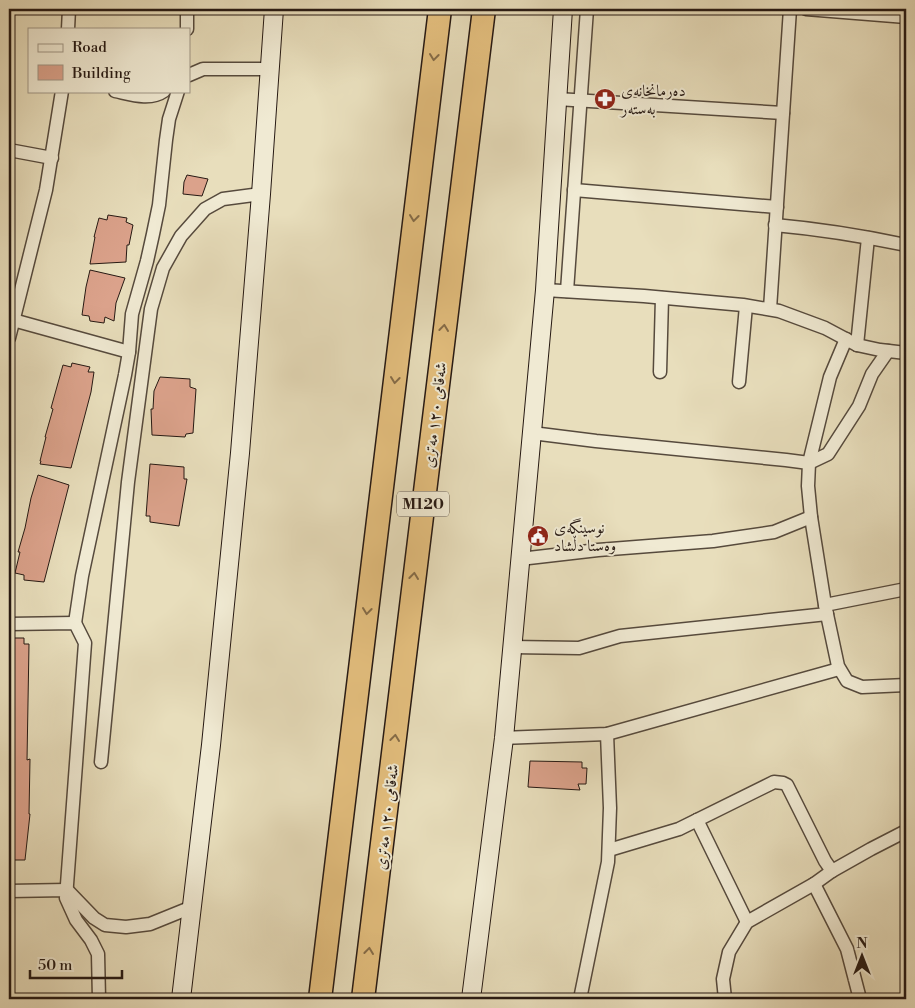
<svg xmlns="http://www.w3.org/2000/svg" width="915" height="1008" viewBox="0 0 915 1008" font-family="'Libre Bodoni',Amiri,serif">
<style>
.building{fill:#dba28b;stroke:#261913}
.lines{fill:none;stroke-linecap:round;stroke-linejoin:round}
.street-casing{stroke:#564a3d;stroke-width:15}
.secondary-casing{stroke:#261913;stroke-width:20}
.highway-casing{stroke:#261913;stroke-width:25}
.street{stroke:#f0ead3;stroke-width:12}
.secondary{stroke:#f0ead3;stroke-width:18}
.highway{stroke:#e4bf7e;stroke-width:22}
.oneway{stroke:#856c48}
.labels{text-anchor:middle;stroke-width:4;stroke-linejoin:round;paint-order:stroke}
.shield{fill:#f0ead3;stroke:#63584d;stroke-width:1}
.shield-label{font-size:15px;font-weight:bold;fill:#261913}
.poi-label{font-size:16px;fill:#261913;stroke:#f0ead3;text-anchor:start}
.street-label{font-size:16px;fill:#261913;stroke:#f0ead3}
</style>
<rect width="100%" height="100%" fill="#e8debc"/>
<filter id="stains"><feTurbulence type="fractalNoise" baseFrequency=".004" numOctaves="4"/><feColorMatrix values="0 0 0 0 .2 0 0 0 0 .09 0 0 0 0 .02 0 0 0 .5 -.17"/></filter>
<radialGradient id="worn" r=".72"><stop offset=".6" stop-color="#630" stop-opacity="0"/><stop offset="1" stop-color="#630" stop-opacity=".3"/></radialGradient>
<g class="building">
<path d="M187,175L208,179L202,196L183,194L184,182Z"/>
<path d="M108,215L127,218L126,222L133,225L129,245H127L126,262L90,264L95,237H94L99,218L107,220Z"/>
<path d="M90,270L125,278L116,303L114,321L105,317L104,323L90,321L89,316L82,315L86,287Z"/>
<path d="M72,363L90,367L88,372H94L91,392L71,468L40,464L41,461H40L46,437H45L53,409L51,408L63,365L71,367Z"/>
<path d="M160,377L190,379V387L196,389L193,433L186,434L185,437L152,435L151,409H153L154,391Z"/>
<path d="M150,464L184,467V479H187L179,526L150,522V516H146Z"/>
<path d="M38,475L69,485L44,582L24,580V575L15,573L20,552H18L25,528L31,498Z"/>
<path d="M9,638H24V644H29L27,760L30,759L29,814H30L25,860H9Z"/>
<path d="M530,761L582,762V768H587L586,784H578L580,790L528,787Z"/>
</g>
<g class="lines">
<g class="street-casing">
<g id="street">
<path d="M806,9L906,17"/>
<path d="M68,29L69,9"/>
<path d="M187,29V9"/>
<path d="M189,75L203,69H270"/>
<path d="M115,91C130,94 150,101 164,91"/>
<path d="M557,99L783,113"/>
<path d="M9,150L52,158"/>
<path d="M574,190L777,207"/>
<path d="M775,225C819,229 863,236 906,245"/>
<path d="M545,290L644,296L743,305L779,311L825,328L857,345L880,350L906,353"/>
<path d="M567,291L587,9"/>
<path d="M770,309L790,9"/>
<path d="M13,320L129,352"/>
<path d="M9,338L46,190L62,91"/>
<path d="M846,339L830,377L809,463L808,486L811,517L825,605L838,666L847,681L862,687L906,685"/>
<path d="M857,345L868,238"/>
<path d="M660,372L662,298"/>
<path d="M739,382L746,306"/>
<path d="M532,433L596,441L786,460L809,463L828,454L859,406L872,374L888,351"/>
<path d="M520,559L598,550L713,541L774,532L811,517"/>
<path d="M825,605L906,589"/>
<path d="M75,623L82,576L125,375L129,352L132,314L147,261L153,234L159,205L166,140L169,119L178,91"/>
<path d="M9,624L75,623L85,643L66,898L76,920L91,940L98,954L99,999"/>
<path d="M512,647L579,648L620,636L827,614"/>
<path d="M504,738L607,734L839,669"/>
<path d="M101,762L128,482L151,309L163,268L181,236L205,209L223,199L261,194"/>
<path d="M697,820L747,922"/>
<path d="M609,850L679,829L774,782L783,783L787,785L825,861L832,871"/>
<path d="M814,884L847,949L860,999"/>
<path d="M9,891L67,890L94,918L105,925L126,927L150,924L192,907"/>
<path d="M580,999L608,862L610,808L607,734"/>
<path d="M725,999L723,979L729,952L747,922L814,884L832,871L871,849L906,831"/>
</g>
</g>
<g class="secondary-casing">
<g id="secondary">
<path d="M181,999L211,745L240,453L261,194L274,9"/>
<path d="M471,999L504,738L545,290L563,9"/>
</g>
</g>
<g class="highway-casing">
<g id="highway">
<path d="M320,999L440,9"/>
<path d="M363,999L484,9"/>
</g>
</g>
<use href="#street" class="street"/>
<use href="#secondary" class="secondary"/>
<use href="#highway" class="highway"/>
</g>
<defs><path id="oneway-chevron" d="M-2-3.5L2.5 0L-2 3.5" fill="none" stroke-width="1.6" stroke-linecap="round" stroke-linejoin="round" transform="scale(1.25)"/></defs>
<g class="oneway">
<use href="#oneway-chevron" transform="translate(434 57) rotate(97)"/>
<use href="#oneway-chevron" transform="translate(414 218) rotate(97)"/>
<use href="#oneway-chevron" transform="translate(444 328) rotate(-83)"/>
<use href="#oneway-chevron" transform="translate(395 380) rotate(97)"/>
<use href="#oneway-chevron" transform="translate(414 576) rotate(-83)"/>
<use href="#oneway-chevron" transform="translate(367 611) rotate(97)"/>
<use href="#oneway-chevron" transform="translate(395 738) rotate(-83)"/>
<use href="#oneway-chevron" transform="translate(369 951) rotate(-83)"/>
</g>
<defs>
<g id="pharmacy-disc" transform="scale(1.125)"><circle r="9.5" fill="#8f2418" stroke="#f0ead3"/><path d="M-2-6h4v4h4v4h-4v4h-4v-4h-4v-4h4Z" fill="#fff"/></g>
<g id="civic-disc" transform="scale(1.125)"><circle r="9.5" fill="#8f2418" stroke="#f0ead3"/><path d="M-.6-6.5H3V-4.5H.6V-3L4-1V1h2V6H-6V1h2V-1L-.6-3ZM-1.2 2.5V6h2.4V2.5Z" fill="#fff"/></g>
</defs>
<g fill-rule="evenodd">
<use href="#pharmacy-disc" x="605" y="99"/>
<use href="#civic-disc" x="538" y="536"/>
</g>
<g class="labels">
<rect class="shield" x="397" y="491.5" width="52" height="25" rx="4"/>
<g class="shield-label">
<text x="423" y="509">M120</text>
</g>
<g class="poi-label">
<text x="621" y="96">دەرمانخانەی<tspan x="621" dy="18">بەستەر</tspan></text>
<text x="554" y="533">نوسینگەی<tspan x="554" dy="18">وەستا دڵشاد</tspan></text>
</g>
<g class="street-label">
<text transform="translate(434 415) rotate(-83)" y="6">شەقامی ١٢٠ مەتری</text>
<text transform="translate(386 817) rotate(-83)" y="6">شەقامی ١٢٠ مەتری</text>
</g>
</g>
<rect width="915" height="1008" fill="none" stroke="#e8debc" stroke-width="30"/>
<rect x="10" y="10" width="895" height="988" fill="none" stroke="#261913" stroke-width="2.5"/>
<rect x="15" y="15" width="885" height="978" fill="none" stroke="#261913"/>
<rect x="28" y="28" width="162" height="65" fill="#f0ead3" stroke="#9f9686"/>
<rect x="38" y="44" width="25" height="8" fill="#f0ead3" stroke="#9f9686"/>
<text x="72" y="52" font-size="15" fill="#261913">Road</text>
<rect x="38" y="65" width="25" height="15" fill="#dba28b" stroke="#9f9686"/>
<text x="72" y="78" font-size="15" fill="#261913">Building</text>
<g transform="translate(862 956)" stroke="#f0ead3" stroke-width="4" paint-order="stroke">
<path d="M0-4L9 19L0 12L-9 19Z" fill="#261913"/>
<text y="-8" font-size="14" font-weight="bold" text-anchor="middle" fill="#261913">N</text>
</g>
<path d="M30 970v8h92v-8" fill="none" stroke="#261913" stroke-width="2.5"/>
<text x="38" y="970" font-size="15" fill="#261913" stroke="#f0ead3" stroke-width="4" paint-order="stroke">50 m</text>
<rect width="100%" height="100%" filter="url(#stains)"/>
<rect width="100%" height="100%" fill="url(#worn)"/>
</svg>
